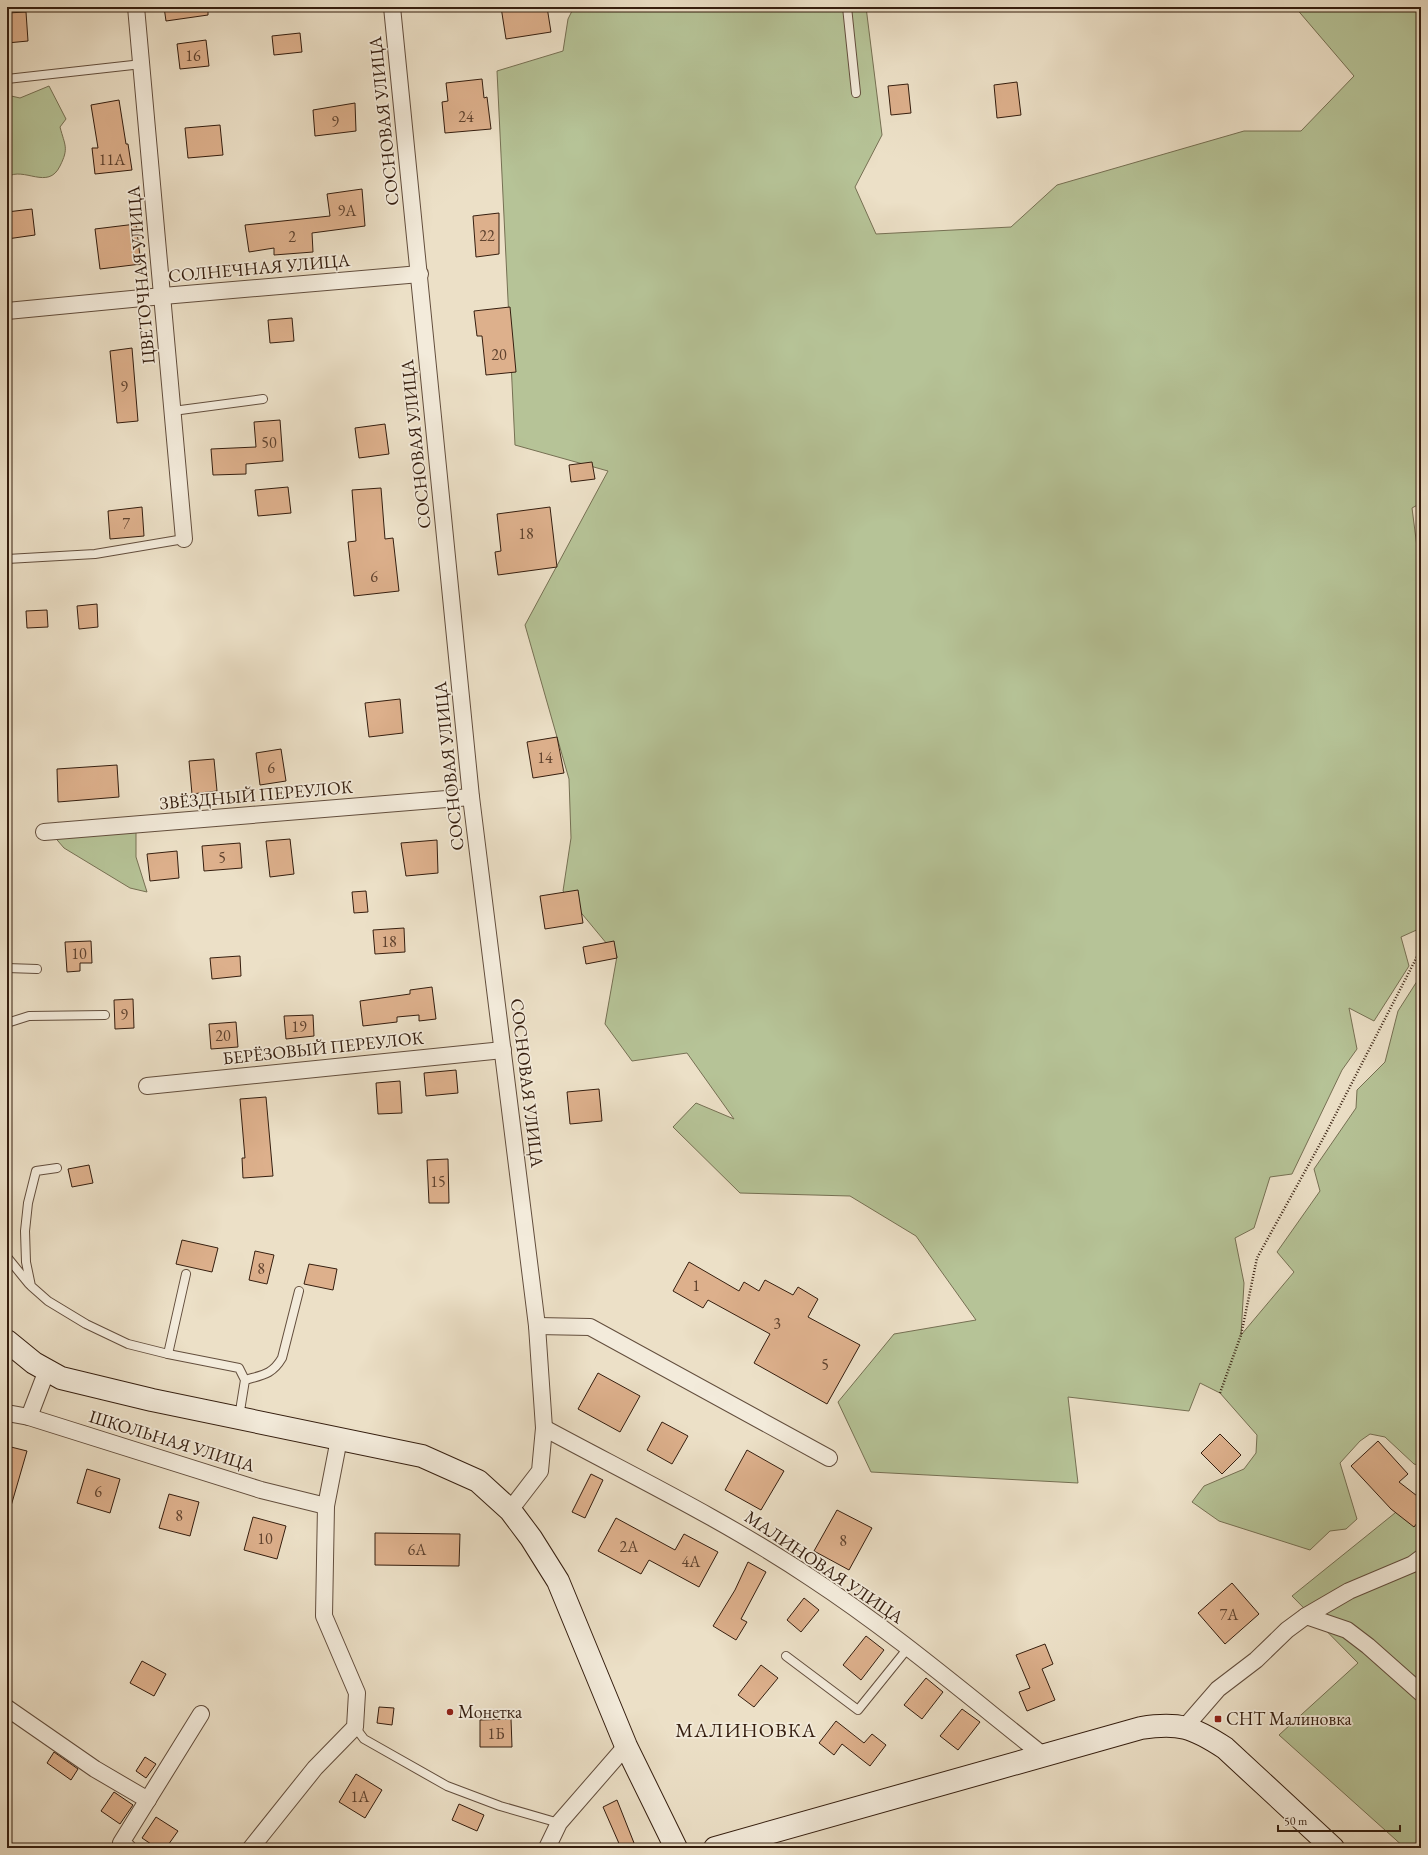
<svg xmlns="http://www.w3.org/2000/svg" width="1428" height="1855" viewBox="0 0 1428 1855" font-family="'EB Garamond',serif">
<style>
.green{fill:#b6c397;stroke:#767053}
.building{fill:#ddb08c;stroke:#351e0f}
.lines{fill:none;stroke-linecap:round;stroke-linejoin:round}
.lane-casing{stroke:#634e3d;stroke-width:10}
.street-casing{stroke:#634e3d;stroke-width:18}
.secondary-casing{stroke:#351e0f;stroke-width:24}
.path{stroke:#351e0f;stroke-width:2.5;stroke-dasharray:1 2;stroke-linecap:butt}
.lane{stroke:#f3ebdb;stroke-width:8}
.street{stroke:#f3ebdb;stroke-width:16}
.secondary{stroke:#f3ebdb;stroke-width:22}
.poi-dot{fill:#8f2418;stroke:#f3ebdb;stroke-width:1.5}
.labels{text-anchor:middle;stroke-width:3.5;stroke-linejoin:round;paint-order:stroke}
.number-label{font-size:16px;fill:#5f422e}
.street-label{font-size:18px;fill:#351e0f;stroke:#f3ebdb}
.poi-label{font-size:18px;fill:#351e0f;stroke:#f3ebdb;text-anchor:start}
.quarter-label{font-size:20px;letter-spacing:1px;fill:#351e0f;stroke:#f3ebdb}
</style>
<rect width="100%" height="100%" fill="#ece0c7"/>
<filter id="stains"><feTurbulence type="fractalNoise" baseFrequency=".005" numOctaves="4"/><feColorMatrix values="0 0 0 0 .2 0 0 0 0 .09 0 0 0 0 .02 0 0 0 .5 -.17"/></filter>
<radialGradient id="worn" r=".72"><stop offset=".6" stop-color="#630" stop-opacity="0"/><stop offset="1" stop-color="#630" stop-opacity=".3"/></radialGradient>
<g class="green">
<path d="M574,7H866L882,135L855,187L876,234L1011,227L1057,185L1244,131H1301L1354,76L1295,7H1421V503L1412,508L1417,547L1421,546V928L1401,937L1409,966L1374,1021L1349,1008L1357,1049L1342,1070L1292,1174L1270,1177L1254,1228L1235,1238L1244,1283L1241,1335L1294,1272L1277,1252L1320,1191L1314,1169L1356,1108L1357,1090L1385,1062L1398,1011L1421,975V1466L1414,1464L1385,1437L1370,1434L1360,1441L1340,1463L1357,1519L1346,1529L1330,1531L1310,1550L1219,1521L1192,1502L1204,1486L1244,1469L1256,1453L1257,1435L1220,1393L1200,1383L1189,1411L1068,1397L1078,1483L871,1472L838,1402L894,1334L976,1320L916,1236L850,1196L740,1193L673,1127L696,1103L734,1119L687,1053L632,1061L605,1024L617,956L563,891L571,838L569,779L525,625L608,471L515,445L497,71L563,51L568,19Z"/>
<path d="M49,86L66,119L60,127C65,146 69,148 60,166C48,191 24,166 7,177V153H9L10,121L7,122V95L20,98Z"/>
<path d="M136,824V857L147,892L130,888L64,848L52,834Z"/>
<path d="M1421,1492V1848H1405L1279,1735L1358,1663L1292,1596Z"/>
</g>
<g class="building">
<path d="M164,7H208V15L166,21Z"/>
<path d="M501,7H547L551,32L506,39Z"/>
<path d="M26,12L28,41L7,43V13Z"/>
<path d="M300,33L302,52L274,55L272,36Z"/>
<path d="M206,40L209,66L180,69L177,44Z"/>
<path d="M482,79L484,98L487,97L491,129L445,133L442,102L448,101L446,83Z"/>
<path d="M1017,82L1021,115L997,118L994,85Z"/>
<path d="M908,84L911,113L891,115L888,86Z"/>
<path d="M119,100L126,144H128L132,170L95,174L92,148H98L91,105Z"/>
<path d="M355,103L356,131L315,136L313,110Z"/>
<path d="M220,125L223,155L188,158L185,128Z"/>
<path d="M362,189L365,226L312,233L313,252L274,255V248L249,252L245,225L330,216L327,194Z"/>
<path d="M32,209L35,235L7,239V212Z"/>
<path d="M499,213V254L476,257L473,216Z"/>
<path d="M136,224L141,264L100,269L95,229Z"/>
<path d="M510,307L516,372L486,375L482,336H477L474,311Z"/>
<path d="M292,318L294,341L270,343L268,320Z"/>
<path d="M132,348L138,421L117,423L110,351Z"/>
<path d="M280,420L283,461L246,464V474L213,475L211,449L256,447L254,422Z"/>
<path d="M385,424L389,454L359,458L355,428Z"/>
<path d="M592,462L595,479L571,482L569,465Z"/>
<path d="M288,487L291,513L258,516L255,490Z"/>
<path d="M381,488L385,539L393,538L399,591L354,596L348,542L356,541L352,490Z"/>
<path d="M142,507L144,536L110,539L108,511Z"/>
<path d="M550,507L557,567L498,575L495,552L501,551L497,514Z"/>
<path d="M97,604L98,627L79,629L77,606Z"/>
<path d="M47,610L48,627L27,628L26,611Z"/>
<path d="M400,699L403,733L369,737L365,703Z"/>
<path d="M557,737L564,773L533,778L527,742Z"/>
<path d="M281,749L286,781L260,785L256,753Z"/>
<path d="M214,759L217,791L192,794L189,761Z"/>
<path d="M117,765L119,797L58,802L57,769Z"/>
<path d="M290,839L294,874L270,877L266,841Z"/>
<path d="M437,840L438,873L406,876L401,843Z"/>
<path d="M240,843L242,868L204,871L202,846Z"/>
<path d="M177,851L179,878L150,881L147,854Z"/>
<path d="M578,890L583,923L545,929L540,896Z"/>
<path d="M366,891L368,912L354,913L352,892Z"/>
<path d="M404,928L405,952L375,954L373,930Z"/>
<path d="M91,941L92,963H80V971L67,972L65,942Z"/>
<path d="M614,941L617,958L586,964L583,947Z"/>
<path d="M240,956L241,976L212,979L210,958Z"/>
<path d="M432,987L436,1019L419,1021V1015L397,1017V1022L363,1026L360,1001L410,994V990Z"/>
<path d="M133,999L134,1028L115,1029L114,1000Z"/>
<path d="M313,1015L314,1036L286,1039L284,1016Z"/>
<path d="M236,1022L238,1047L211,1049L209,1024Z"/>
<path d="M456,1070L458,1093L426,1096L424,1073Z"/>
<path d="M400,1081L402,1113L378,1114L376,1083Z"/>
<path d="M599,1089L602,1121L570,1124L567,1092Z"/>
<path d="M266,1097L273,1176L243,1178L242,1158H245L240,1099Z"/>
<path d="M448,1159L449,1203H429L427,1160Z"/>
<path d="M89,1165L93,1183L72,1187L68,1169Z"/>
<path d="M182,1240L218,1248L212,1272L176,1264Z"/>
<path d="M255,1251L274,1255L267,1284L249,1280Z"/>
<path d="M689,1262L739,1291L744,1282L759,1291L765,1280L793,1295L798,1287L818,1299L808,1317L860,1345L827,1404L754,1363L770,1334L708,1300L703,1308L673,1291Z"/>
<path d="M309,1264L337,1269L333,1290L304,1284Z"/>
<path d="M598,1373L640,1396L620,1432L578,1409Z"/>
<path d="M662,1422L688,1436L672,1464L647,1450Z"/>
<path d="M1220,1434L1241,1455L1222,1474L1201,1453Z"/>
<path d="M1378,1441L1408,1474L1399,1482L1421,1499V1518L1414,1527L1391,1509L1351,1466Z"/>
<path d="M7,1446L27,1451L11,1506H7Z"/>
<path d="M747,1450L784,1471L761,1510L725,1490Z"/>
<path d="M87,1469L120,1479L110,1513L77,1503Z"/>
<path d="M591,1474L603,1480L585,1518L572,1512Z"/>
<path d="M169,1494L199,1502L190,1536L159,1528Z"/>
<path d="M837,1510L872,1528L849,1570L814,1551Z"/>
<path d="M253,1517L286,1526L277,1559L244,1550Z"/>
<path d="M616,1518L675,1550L684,1534L718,1552L699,1587L649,1560L641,1574L598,1551Z"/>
<path d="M375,1533L460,1534L459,1566L375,1565Z"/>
<path d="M748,1562L766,1572L741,1619L747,1622L736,1640L713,1626L735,1590Z"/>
<path d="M1232,1583L1259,1614L1225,1644L1198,1613Z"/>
<path d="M804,1598L819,1610L801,1632L787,1620Z"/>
<path d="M866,1636L884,1650L861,1680L843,1665Z"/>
<path d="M1045,1644L1053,1664L1042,1669L1055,1700L1027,1711L1019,1692L1030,1688L1016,1655Z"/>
<path d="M142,1661L166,1674L154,1696L130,1683Z"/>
<path d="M761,1665L778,1678L754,1707L738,1695Z"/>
<path d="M926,1678L943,1692L922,1719L904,1705Z"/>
<path d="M379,1707L394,1708L392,1725L377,1723Z"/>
<path d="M962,1709L980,1722L958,1750L940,1736Z"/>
<path d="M511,1719L512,1747H480V1720Z"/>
<path d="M836,1721L864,1743L872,1734L886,1745L870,1766L842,1744L834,1755L819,1743Z"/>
<path d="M54,1752L78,1769L71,1780L47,1763Z"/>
<path d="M145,1757L156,1764L146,1778L136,1771Z"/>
<path d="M356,1774L382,1790L365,1818L339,1802Z"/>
<path d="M114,1792L133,1805L120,1824L101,1811Z"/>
<path d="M617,1800L636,1848H621L603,1807Z"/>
<path d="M459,1804L484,1815L477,1831L452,1820Z"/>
<path d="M156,1817L178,1831L166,1848H157L142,1838Z"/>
</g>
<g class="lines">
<g class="lane-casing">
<g id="lane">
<path d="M847,7L856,93"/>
<path d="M7,79L142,64"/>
<path d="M173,411L263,399"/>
<path d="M7,559L95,554L184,539"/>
<path d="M7,968L37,969"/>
<path d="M7,1023L29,1016L105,1015"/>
<path d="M57,1168L36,1171L28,1203L25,1231L26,1262L31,1286L48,1301L86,1324L128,1344L168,1354L239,1368L245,1380L239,1417"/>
<path d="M7,1257L29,1284"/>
<path d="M168,1354L186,1274"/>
<path d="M245,1380C262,1375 272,1375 282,1358L299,1291"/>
<path d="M786,1656L858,1710L908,1648"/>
<path d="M355,1727L364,1739L447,1786L500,1806L559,1823"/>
</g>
</g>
<g class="street-casing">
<g id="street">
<path d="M136,7L184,539"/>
<path d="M392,7L471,797L537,1326L544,1428L540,1471L510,1510"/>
<path d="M7,311L163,296L420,274"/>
<path d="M44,832L471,797"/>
<path d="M147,1086L503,1050"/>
<path d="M537,1326L590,1327L829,1458"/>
<path d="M7,1413L29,1417L261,1490L326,1506"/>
<path d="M29,1417L47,1370"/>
<path d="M544,1428C633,1476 726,1521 811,1578C892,1631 967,1695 1044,1756"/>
<path d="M1306,1616L1349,1591L1413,1564L1421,1558"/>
<path d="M7,1708L95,1769L148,1800"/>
<path d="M1185,1727L1218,1689L1256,1660L1287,1630L1306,1616L1347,1630L1368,1646L1421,1693"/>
<path d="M128,1848L121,1843L201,1714"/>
<path d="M251,1848L315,1768L355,1727L357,1693L324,1616L326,1506L339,1439"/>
<path d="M547,1848L559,1823L626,1746"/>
</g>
</g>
<g class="secondary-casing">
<g id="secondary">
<path d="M7,1341L34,1363L61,1378L152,1400L422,1456L478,1481L510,1510L531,1538L558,1581L626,1746L676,1848"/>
<path d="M715,1848L1141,1728C1179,1722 1193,1727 1225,1748L1333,1848"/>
</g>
</g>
<path class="path" d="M1220,1393L1241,1335L1257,1258L1325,1135L1421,949"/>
<use href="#lane" class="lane"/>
<use href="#street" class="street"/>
<use href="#secondary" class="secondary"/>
</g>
<g class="poi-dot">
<circle cx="450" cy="1712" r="4"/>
<rect x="1214" y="1715" width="8" height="8" rx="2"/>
</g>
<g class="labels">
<g class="number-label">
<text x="193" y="61">16</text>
<text x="466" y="122">24</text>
<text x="335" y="127">9</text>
<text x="112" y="165">11А</text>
<text x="347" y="216">9А</text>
<text x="487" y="241">22</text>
<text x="292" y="242">2</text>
<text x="499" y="360">20</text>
<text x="124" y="392">9</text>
<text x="269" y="448">50</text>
<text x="126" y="529">7</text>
<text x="526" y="539">18</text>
<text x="374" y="582">6</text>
<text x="545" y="763">14</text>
<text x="271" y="773">6</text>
<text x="222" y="863">5</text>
<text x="389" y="947">18</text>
<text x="79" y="959">10</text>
<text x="124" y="1020">9</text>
<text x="299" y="1032">19</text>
<text x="223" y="1041">20</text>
<text x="438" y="1187">15</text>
<text x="261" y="1274">8</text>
<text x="696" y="1291">1</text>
<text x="777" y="1329">3</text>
<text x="825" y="1370">5</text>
<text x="98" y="1497">6</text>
<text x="179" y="1521">8</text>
<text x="265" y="1544">10</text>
<text x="843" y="1546">8</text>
<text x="629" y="1552">2А</text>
<text x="417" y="1555">6А</text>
<text x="691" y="1567">4А</text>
<text x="1229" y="1620">7А</text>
<text x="496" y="1739">1Б</text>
<text x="360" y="1802">1А</text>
</g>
<g class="street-label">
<text transform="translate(384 121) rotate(-96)" y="6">СОСНОВАЯ УЛИЦА</text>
<text transform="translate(259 268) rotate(-5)" y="6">СОЛНЕЧНАЯ УЛИЦА</text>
<text transform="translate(141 275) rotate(-95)" y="6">ЦВЕТОЧНАЯ УЛИЦА</text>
<text transform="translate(416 444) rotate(-96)" y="6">СОСНОВАЯ УЛИЦА</text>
<text transform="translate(449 766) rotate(-96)" y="6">СОСНОВАЯ УЛИЦА</text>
<text transform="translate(256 795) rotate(-5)" y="6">ЗВЁЗДНЫЙ ПЕРЕУЛОК</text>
<text transform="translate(323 1048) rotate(-6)" y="6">БЕРЁЗОВЫЙ ПЕРЕУЛОК</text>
<text transform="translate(527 1083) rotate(83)" y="6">СОСНОВАЯ УЛИЦА</text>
<text transform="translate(172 1441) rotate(17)" y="6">ШКОЛЬНАЯ УЛИЦА</text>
<text transform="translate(824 1567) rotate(34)" y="6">МАЛИНОВАЯ УЛИЦА</text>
</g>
<g class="poi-label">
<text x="458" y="1718">Монетка</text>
<text x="1226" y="1725">СНТ Малиновка</text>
</g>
<g class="quarter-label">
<text x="746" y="1737">МАЛИНОВКА</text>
</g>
</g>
<rect width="1428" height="1855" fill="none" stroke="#ece0c7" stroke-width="24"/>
<rect x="8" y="8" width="1412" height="1839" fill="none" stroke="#351e0f" stroke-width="2"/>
<rect x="12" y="12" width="1404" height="1831" fill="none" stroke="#351e0f"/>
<path d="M1278 1825v6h122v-6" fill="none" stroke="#351e0f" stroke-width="2"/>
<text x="1284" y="1825" font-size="12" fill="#351e0f" stroke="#f3ebdb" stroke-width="3" paint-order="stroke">50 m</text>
<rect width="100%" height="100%" filter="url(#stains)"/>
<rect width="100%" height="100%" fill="url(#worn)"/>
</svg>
